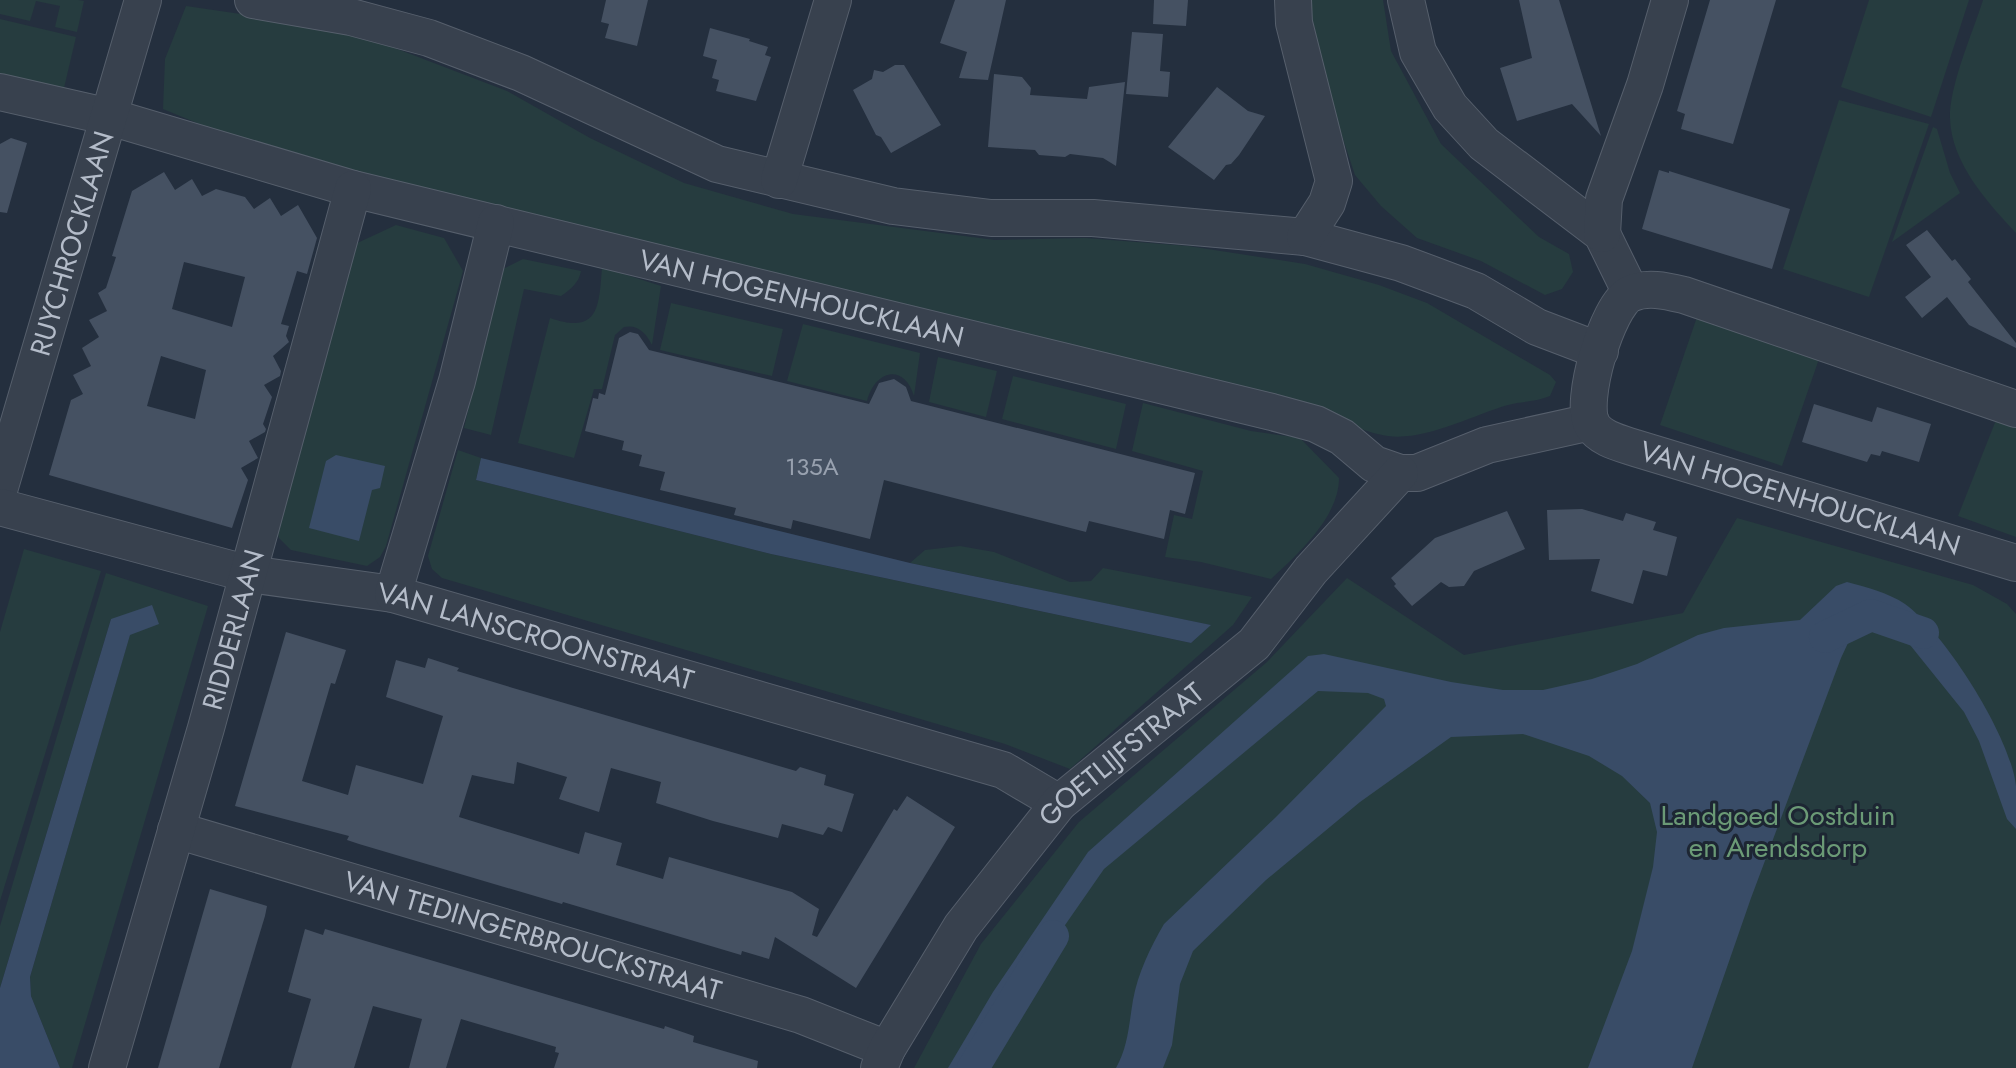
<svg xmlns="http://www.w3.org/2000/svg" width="2016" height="1068" viewBox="0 0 2016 1068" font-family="Jost,sans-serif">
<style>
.green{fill:#263c3f}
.water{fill:#394c67}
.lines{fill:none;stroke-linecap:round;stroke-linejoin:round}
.canal{stroke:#394c67;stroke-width:32}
.building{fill:#455162;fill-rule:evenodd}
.street-casing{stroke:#565f6c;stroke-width:38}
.street{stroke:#38414e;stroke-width:36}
.labels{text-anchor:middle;stroke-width:6;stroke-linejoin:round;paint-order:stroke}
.number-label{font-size:24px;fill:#98a1af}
.street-label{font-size:28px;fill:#b4bcc9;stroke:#1d2633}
.park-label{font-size:28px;fill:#6b9a76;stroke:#1d2633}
</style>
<rect width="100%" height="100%" fill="#242f3e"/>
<g class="green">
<path d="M0,0H78L84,1L77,32L55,27L60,6L36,1L30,21L0,14Z"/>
<path d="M1305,0H1383L1391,51L1441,144L1539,237L1569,254L1573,272L1562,289L1545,295L1481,261L1417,238L1381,206L1355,175L1324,82Z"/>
<path d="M1869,0H1969L1931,117L1841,87Z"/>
<path d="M1983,0H2016V233C1988,203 1951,163 1950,118C1949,86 1973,32 1983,0Z"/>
<path d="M186,6L345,29L507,91L590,138L684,183L793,214L995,240L1085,238L1188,246L1305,264L1379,285L1427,303L1550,375L1556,382L1550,396C1536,402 1522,401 1508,405C1473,415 1425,441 1388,436C1365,433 1335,418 1312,411L258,148L163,109L165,59Z"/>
<path d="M0,19L76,37L64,88L0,74Z"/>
<path d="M1839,100L1929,124L1869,297L1783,269Z"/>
<path d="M1933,127L1937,129L1950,173L1960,193L1892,242Z"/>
<path d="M396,225L444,238L463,271L386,546L380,557L367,566L291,550L279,538L275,524L353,245Z"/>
<path d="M523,259L581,271C579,283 570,290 561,296L524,289L491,435L464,428L501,270Z"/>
<path d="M602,267L661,286L652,345C646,333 638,324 624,327L615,335L602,389H594L574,458L518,443L550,318C599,335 599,307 602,267Z"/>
<path d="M671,303L783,329L772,376L660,350Z"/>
<path d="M1698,314L1820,356L1782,466L1660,425Z"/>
<path d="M803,324L920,353L914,396C904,363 875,370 867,401L787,381Z"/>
<path d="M938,357L997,371L986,417L929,402Z"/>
<path d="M1013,376L1126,404L1116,449L1002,419Z"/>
<path d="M1143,403L1251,431L1300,438L1339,478C1339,517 1298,554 1271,579L1201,562L1165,557L1174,515L1192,519L1203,471L1132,451Z"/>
<path d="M1996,420L2016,426V537L1958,516Z"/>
<path d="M458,450L481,458L476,480L771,554L1191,643L1210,625L910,563L925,550L960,546L994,552L1070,582L1091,581L1103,568L1252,597L1233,625L1070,769L1005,744L442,578L432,569L428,556Z"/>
<path d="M1737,518L1973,585L2007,604L2016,614V1068H914L981,944L1079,822L1267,662L1347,578L1464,655L1683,613Z"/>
<path d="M24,549L101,571L0,901V632Z"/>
<path d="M106,573L208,606L72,1068H60L31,996L30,977L130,634L111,619L0,988V926Z"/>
</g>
<g class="water">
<path d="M336,455L385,466L380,488L372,490L359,541L309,528L326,461Z"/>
<path d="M481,458L910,563L1211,625L1191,643L771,554L476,480Z"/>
<path d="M1847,582C1866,587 1889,593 1905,604C1945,633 2011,737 2016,786C2016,800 2016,815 2016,829L2007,819L1979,741L1964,712L1894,625L1878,616L1866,617L1855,628L1841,658L1751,898L1692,1068H1588L1632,951L1653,867L1657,832L1650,803L1622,776L1589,756L1523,734L1451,737L1360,802L1266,880L1193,951L1180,984L1172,1045L1163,1068H1116C1128,1047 1129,1024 1133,1000C1138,973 1150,948 1164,924L1276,817L1386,706L1384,699L1368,693L1318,691L1104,869L1022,987L975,1068H948L993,992L1088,852L1308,656L1324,654L1451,682L1503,690H1543L1592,679L1637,664L1698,635L1724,628L1800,620L1836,586Z"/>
<path d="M152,605L159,624L130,635L30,977L31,996L60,1068H0V988L111,619Z"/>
</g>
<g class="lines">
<g class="canal">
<path d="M1825,637L1871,615L1923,633"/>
<path d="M973,1068L1053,936"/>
</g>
</g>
<g class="building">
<path d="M606,0H648L637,46L605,38L609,24L601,22Z"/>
<path d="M955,0H1006L988,80L959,78L967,52L940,43Z"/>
<path d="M1154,0H1188L1186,26L1153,24Z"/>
<path d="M1519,0H1559L1601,136L1572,104L1517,121L1500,68L1532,58Z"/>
<path d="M1710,0H1776L1733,144L1681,129L1685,114L1677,111Z"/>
<path d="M710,28L750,39L749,41L768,47L765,55L771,57L756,101L716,91L719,80L712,78L717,60L703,56Z"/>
<path d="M1132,32L1163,34L1160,71L1170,72L1168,97L1126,94Z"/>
<path d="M895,65H904L941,125L891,153L881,137L876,135L853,90L872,79L874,70L883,72Z"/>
<path d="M994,74L1022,77L1031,88L1030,95L1087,99L1089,87L1125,82L1116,166L1103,158L1070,154L1065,157L1039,155L1035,150L988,147Z"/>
<path d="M1217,87L1248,111L1265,116L1239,155L1231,164L1226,165L1214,180L1168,147Z"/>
<path d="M11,138L27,143L7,213L0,212V144Z"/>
<path d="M1659,170L1669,173V171L1790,209L1772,269L1642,229Z"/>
<path d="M164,172L175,190L192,179L202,196L216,189L245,197L254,209L270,198L281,216L298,205L317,238L307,274L297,271L281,324L289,326L286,336L289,342L273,356L281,371L280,376L264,385L272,397L263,424L266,429L265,432L249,441L258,458L241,468L248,480L232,528L49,475L71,400L83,394L73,375L91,366L82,348L99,337L89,320L107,311L98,293L106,288L116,257L112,256L132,191ZM184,262L245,277L232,327L172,309ZM161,356L206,370L195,419L147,406Z"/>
<path d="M1927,230L1952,261L1955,259L1971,279L1968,282L2016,343V348L1969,325L1947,297L1922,318L1905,297L1931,277L1906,245Z"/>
<path d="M630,332L638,334L649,350L869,404L879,383L894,379L906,387L911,401L1195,473L1185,514L1170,510L1164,539L1089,521L1086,532L884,480L870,539L793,520L791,529L734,515L736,508L660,490L665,472L639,466L642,455L622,450L624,441L585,431L593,398L598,399L599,393L605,395L619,338Z"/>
<path d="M1814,404L1872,422L1877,407L1931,424L1919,462L1882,451L1880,456L1871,454L1867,462L1802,442Z"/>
<path d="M1582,509L1623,521L1626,513L1656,522L1653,530L1677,537L1667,576L1643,570L1633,604L1591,591L1600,559L1549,560L1547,510Z"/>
<path d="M1507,511L1525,549L1474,571L1464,586L1449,587L1441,582L1412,606L1394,586L1396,584L1391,578L1435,538Z"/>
<path d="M286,632L346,650L335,684L331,683L302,781L348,795L356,765L423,784L443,716L386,697L396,660L425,668L428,658L459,668L457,671L513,688L796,771L800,767L826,775L824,785L854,794L842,832L828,827L823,835L782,824L778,838L713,821L656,803L661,782L611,768L599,812L559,799L567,777L517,762L514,784L472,775L459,817L579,854L585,832L622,843L616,865L663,879L669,857L792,892L819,909L812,935L817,937L894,809L897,811L907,796L955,827L856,988L775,937L769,959L742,951L741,955L563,902L562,904L359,844L347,840L349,836L235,806Z"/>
<path d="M210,889L267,906L265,916L219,1068H158Z"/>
<path d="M305,929L323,935L325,929L664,1029L665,1026L694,1036L693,1042L758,1061L757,1068H554L559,1053L555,1052L556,1047L461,1019L446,1068H409L422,1019L373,1006L354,1068H291L311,999L288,992Z"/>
</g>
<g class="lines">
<g class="street-casing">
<g id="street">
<path d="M253,0L351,17L429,38L521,73L717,164L893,206L991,218H1093L1305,237L1401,263L1476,291L1537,327L1600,351"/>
<path d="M1293,0L1294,23L1334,181L1327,203L1305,237"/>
<path d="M1406,0L1418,52L1450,107L1484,144L1602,234L1631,293"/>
<path id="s1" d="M0,92L110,117L353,189L1272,412L1316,424L1342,437L1374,464L1400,473H1417L1487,445L1591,422"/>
<path d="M779,180L833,0"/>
<path d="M1602,234L1604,199L1645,85L1670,0"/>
<path id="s2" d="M2016,409L1684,295C1667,291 1647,286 1630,294C1607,306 1579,402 1592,425C1601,439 1620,443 1635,448L2016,563"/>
<path id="s3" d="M0,487L143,0"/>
<path id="s4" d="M0,507L249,574L393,594L1003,770L1059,803"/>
<path d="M393,594L457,381L496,223"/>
<path id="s5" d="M176,830L801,1015L887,1049"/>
<path id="s6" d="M107,1068L206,728L353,189"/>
<path id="s7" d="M879,1068L887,1049L961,927L1059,803L1254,644L1311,570L1400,473"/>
</g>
</g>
<use href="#street" class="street"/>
</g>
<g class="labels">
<g class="number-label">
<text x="812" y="475">135A</text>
</g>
<g class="street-label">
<text dy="10" stroke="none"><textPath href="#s3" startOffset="254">RUYCHROCKLAAN</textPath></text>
<text dy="10" stroke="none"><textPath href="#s1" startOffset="828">VAN HOGENHOUCKLAAN</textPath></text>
<text dy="10" stroke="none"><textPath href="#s2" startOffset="770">VAN HOGENHOUCKLAAN</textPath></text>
<text dy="10" stroke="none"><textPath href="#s6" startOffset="456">RIDDERLAAN</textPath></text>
<text dy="10" stroke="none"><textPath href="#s4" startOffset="552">VAN LANSCROONSTRAAT</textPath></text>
<text dy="10" stroke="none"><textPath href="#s7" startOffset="400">GOETLIJFSTRAAT</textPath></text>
<text dy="10" stroke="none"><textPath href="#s5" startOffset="372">VAN TEDINGERBROUCKSTRAAT</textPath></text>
</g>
<g class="park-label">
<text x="1778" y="825">Landgoed Oostduin<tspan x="1778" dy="32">en Arendsdorp</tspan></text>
</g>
</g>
</svg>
